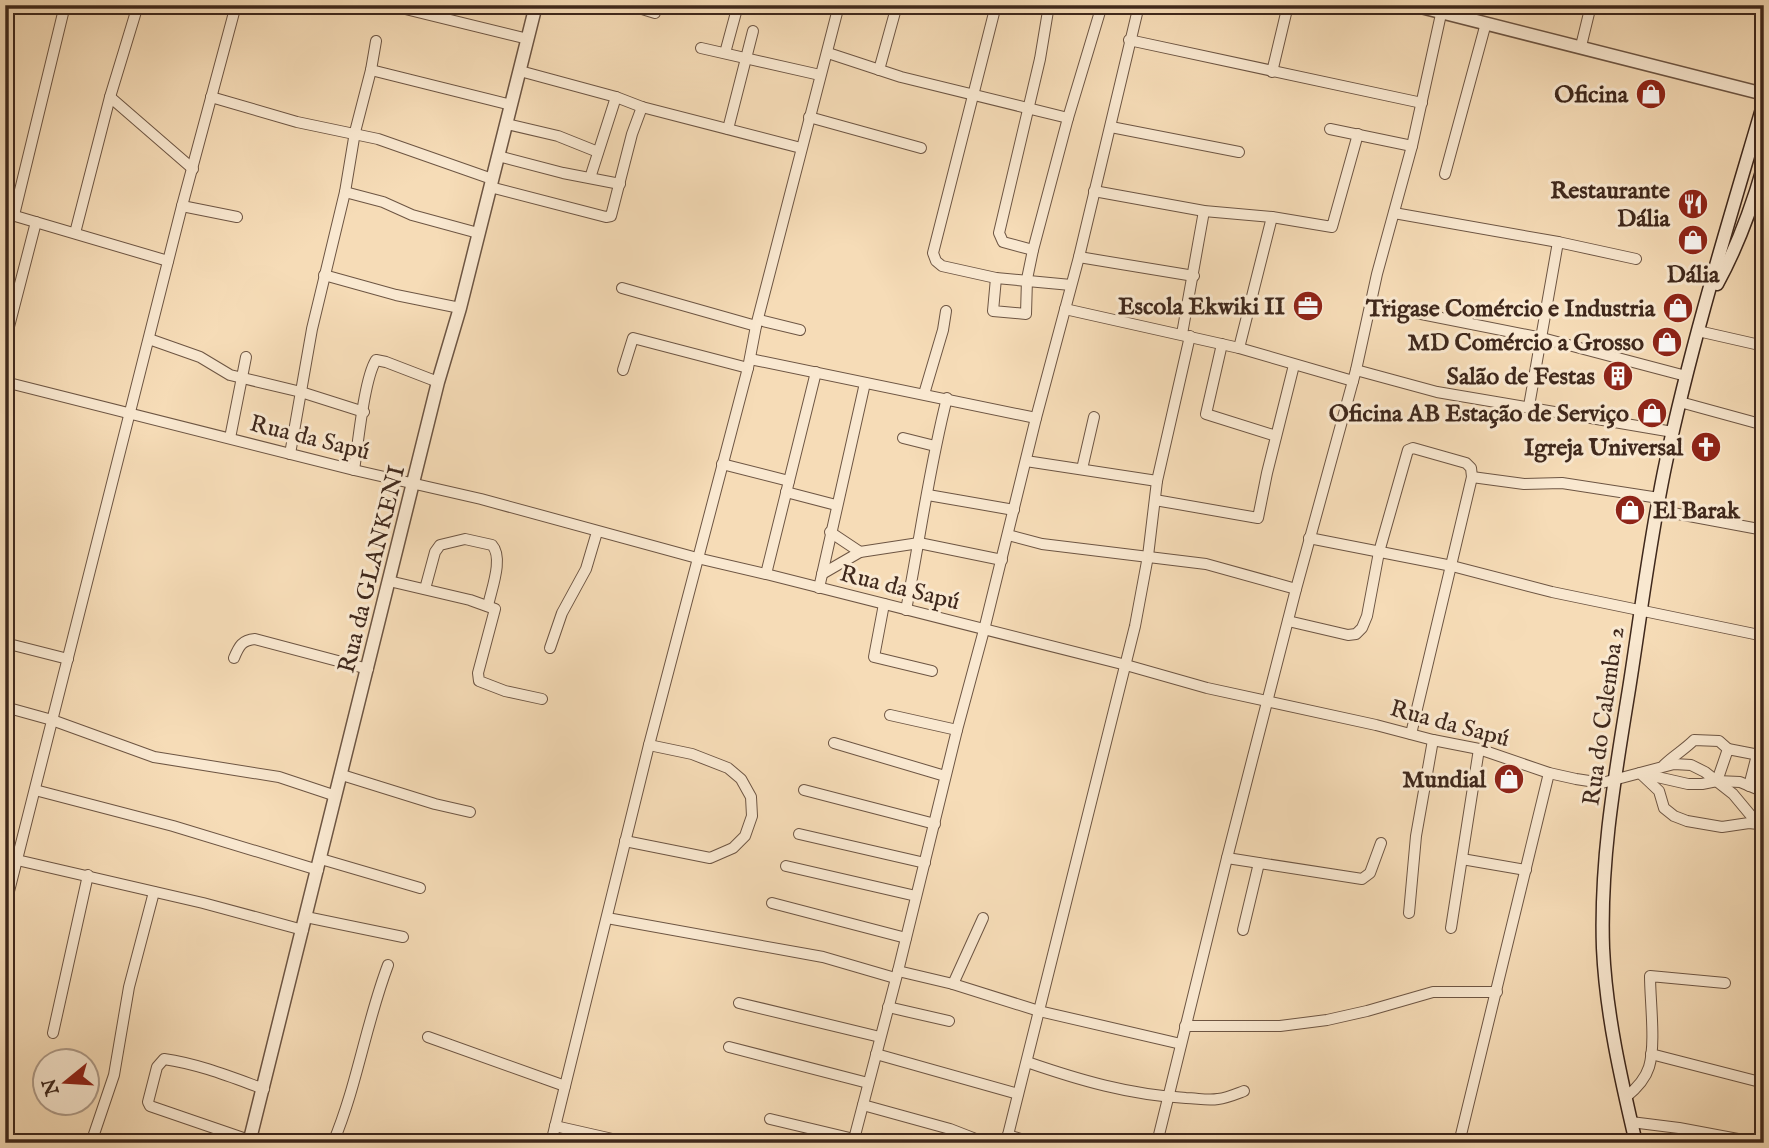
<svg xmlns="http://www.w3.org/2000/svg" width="1769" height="1148" viewBox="0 0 1769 1148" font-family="'IM FELL English',serif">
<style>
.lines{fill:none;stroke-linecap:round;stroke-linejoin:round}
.minor-casing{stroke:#6d5543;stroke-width:12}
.tertiary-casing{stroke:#6d5543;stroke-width:15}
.secondary-casing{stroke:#3f281c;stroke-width:15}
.minor{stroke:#f9e8d0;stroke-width:10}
.tertiary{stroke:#f9e8d0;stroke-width:12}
.secondary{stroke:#f9e8d0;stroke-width:12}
.labels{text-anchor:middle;stroke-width:6;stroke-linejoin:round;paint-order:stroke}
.poi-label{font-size:24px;font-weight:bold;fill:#3f281c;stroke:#f9e8d0;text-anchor:end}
.street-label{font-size:24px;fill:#3f281c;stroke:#f9e8d0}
</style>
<rect width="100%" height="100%" fill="#f6dcb7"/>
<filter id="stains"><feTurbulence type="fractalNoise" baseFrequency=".00286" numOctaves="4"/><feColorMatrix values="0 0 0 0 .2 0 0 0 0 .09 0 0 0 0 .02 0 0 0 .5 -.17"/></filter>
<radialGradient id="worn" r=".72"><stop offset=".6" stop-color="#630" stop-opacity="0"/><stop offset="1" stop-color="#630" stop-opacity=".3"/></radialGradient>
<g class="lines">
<g class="minor-casing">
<g id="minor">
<path d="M389,5L528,39"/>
<path d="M629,5L655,13"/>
<path d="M996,5L933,253L936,261L942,266L996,278L1071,285"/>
<path d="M1129,40L1422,103"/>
<path d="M1581,46L1591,5"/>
<path d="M701,48L820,75"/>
<path d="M725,53L738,5"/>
<path d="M828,53L901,77L1068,118"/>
<path d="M371,70L511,105"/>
<path d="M879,70L897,5"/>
<path d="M520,71L616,97L642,107L801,148"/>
<path d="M1272,72L1288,5"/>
<path d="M110,97L193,169"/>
<path d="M211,97L297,122L378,139L492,179"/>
<path d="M809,117L921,148"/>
<path d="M507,124L558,136L598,152"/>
<path d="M1111,127L1239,152"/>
<path d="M728,129L753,31"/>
<path d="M1330,129L1412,146"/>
<path d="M498,156L563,173L620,184"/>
<path d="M1445,174L1486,23"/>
<path d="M590,178L616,97"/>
<path d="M490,187L606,217L611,216L632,134L642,107"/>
<path d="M1094,191L1204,211L1272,217L1332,227L1358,134"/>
<path d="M345,192L383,202L412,215L478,233"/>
<path d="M182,206L237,217"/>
<path d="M5,213L168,261"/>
<path d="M1394,213L1558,242L1636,259"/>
<path d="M14,215L65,5"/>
<path d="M75,233L110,97L138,5"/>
<path d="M1033,250L1003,242L999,233L1040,59L1049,5"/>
<path d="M1079,257L1194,276"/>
<path d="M324,275L396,295L460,308"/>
<path d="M996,278L993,311L1026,314L1027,279L1033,250L1068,118L1102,5"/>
<path d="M622,288L756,326"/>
<path d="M1371,304L1542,338L1686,376"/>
<path d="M1065,309L1239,348L1353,381"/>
<path d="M759,320L800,330"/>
<path d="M1698,331L1764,346"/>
<path d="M1182,334L1204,211"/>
<path d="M149,339L200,357L230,375L301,392L364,412"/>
<path d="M5,342L36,222"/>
<path d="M1222,344L1206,414L1276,436"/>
<path d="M1239,348L1272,217"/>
<path d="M750,359L1036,418"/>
<path d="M623,370L633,338L748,368"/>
<path d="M1356,370L1437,392L1673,432"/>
<path d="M5,382L354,470L481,499L697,558L766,574L1126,665L1207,688L1376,725L1433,740L1479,749L1549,773L1576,779L1602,783L1674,764L1691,765L1705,772L1733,794L1758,824"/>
<path d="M924,394L943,330L946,311"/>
<path d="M1680,402L1764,425"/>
<path d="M1529,406L1558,242"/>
<path d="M230,438L246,357"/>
<path d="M903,438L935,446"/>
<path d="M290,454L312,329L345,192L355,132L371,70L376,41"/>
<path d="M1026,461L1157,481"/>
<path d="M722,464L789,481"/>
<path d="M1082,469L1094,417"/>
<path d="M354,470C358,445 364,379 376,360L386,362L438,382"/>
<path d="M1472,477L1524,484L1562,483L1659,498"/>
<path d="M786,492L836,505"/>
<path d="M928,495L1014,510"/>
<path d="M1155,500L1258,518L1267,473L1294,365"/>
<path d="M1657,510L1764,530"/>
<path d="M830,532L860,552"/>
<path d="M1008,535L1042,544L1206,564L1296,589"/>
<path d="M1309,538L1452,566L1552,592L1764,636"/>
<path d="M766,574L816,372"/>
<path d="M822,574L860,552L919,543L1002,560"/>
<path d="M389,581L470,600L495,609L478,673L479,681L505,691L542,699"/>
<path d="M819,588L865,383"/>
<path d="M425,589L435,552L440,545L465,539L492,545C504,558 491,590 488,606"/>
<path d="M884,604L874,657L932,671"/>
<path d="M906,610C920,539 929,468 947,398"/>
<path d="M1288,621L1348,635L1356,634L1362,628L1367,616L1379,552L1408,450L1413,448L1466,463L1471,468L1472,477L1411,734"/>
<path d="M5,643L68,659"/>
<path d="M550,648L562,613L586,569L597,532"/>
<path d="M234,658C239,646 242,640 255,639L368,669"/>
<path d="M5,707L52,720L154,757L279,777L336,796"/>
<path d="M890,715L957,730"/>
<path d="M834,743L945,776"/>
<path d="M1664,765C1673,756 1684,750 1694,740L1719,741L1728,749"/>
<path d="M1640,773L1659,791L1664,808L1674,816L1687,821L1722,827L1749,823L1758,824"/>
<path d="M1644,774L1688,784H1702L1717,781L1740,782L1764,792"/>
<path d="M342,775L435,804L470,812"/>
<path d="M1717,781L1728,749L1764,756"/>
<path d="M1749,786L1757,755"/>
<path d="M35,790L173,826L318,870"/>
<path d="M804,790L935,824"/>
<path d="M799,834L925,863"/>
<path d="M625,841L710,858L733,848L745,836L752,816L751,797L741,779L728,768L692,754L649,745"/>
<path d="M1227,858L1362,879L1370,873L1381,843"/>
<path d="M321,859L420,888"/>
<path d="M1462,859L1526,870"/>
<path d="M17,860L203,903L303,930"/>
<path d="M786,866L916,896"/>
<path d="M772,903L906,938"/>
<path d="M5,907L182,206L236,5"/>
<path d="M1409,913L1416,836L1433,740"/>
<path d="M306,917L403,937"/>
<path d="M607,918L823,957L895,978"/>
<path d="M1451,928L1479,749"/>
<path d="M1243,930L1259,863"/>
<path d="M898,971L953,984L1039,1011L1181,1044"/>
<path d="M953,984L983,918"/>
<path d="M739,1003L880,1037"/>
<path d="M888,1007L949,1021"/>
<path d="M1185,1026H1280L1327,1020L1367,1011L1433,992H1497"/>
<path d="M53,1033L88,875"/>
<path d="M428,1037L565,1086"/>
<path d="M729,1047L868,1083"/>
<path d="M876,1054L1018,1094"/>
<path d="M1651,1054L1764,1083"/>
<path d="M1027,1062C1079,1080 1130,1095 1186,1098C1197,1098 1207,1101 1218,1099C1227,1098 1236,1094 1244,1091"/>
<path d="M1626,1097C1636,1089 1645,1080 1649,1067C1656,1044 1650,1001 1650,976L1725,983"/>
<path d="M863,1105L950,1129L986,1143"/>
<path d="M770,1119L854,1139"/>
<path d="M1631,1122L1679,1128L1759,1143"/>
<path d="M555,1126L630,1143"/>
<path d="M1008,1135L1033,1143"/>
<path d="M249,1140L150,1106L148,1102L157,1067L164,1059C199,1064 231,1077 264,1089"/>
<path d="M91,1143L114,1075L129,987L154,892"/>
<path d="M333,1143C357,1086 366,1023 388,965"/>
<path d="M551,1143L649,745L748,368L756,326L839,5"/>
<path d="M853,1143L898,971L957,730L984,630L1036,418L1079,257L1139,5"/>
<path d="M1006,1143L1135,626L1148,556L1157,481L1190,336"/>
<path d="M1157,1143L1227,858L1296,589L1356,370L1377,274L1412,146L1443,5"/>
<path d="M1459,1143L1549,773"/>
</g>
</g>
<g class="tertiary-casing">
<g id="tertiary">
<path d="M1413,5L1764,94"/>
<path d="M249,1143L438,382L460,308L536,5"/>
</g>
</g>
<g class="secondary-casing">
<g id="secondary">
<path d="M1717,284C1738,246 1752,207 1764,165"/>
<path d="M1636,1143C1621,1079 1606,1014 1603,948C1600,859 1615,776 1629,689C1641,613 1650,537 1666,462C1692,340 1729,221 1764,102"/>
</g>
</g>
<use href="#minor" class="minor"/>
<use href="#tertiary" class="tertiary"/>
<use href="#secondary" class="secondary"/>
</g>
<defs>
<g id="shop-disc" transform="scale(1.575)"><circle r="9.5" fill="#8f2418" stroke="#f9e8d0"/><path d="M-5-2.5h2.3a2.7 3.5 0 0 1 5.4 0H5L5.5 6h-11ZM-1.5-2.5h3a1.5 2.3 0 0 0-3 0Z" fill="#fff"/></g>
<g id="restaurant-disc" transform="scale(1.575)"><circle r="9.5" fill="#8f2418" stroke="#f9e8d0"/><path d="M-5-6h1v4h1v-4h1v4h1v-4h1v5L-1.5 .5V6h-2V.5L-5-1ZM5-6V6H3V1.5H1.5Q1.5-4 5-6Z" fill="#fff"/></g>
<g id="office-disc" transform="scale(1.575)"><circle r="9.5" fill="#8f2418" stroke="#f9e8d0"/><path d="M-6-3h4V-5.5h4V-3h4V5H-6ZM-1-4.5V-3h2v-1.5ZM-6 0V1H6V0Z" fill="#fff"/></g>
<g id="building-disc" transform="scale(1.575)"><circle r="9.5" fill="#8f2418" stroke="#f9e8d0"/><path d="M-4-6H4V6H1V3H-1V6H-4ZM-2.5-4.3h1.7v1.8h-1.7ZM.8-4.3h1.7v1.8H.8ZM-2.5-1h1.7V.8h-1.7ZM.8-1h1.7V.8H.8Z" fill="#fff"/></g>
<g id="church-disc" transform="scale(1.575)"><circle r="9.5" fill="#8f2418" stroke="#f9e8d0"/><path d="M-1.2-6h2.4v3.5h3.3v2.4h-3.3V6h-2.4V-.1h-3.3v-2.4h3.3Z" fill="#fff"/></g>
</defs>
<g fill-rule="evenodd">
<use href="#shop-disc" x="1651" y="94"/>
<use href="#restaurant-disc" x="1693" y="204"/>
<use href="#shop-disc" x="1693" y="240"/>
<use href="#office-disc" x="1308" y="306"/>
<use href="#shop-disc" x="1678" y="308"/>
<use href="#shop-disc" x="1667" y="342"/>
<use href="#building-disc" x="1618" y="376"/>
<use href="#shop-disc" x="1652" y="413"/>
<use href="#church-disc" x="1706" y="447"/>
<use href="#shop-disc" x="1630" y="510"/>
<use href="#shop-disc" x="1509" y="779"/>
</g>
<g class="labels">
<g class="poi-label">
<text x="1628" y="102">Oficina</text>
<text x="1670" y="198">Restaurante<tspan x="1670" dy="28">Dália</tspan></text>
<text x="1693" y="282" text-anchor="middle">Dália</text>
<text x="1285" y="314">Escola Ekwiki II</text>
<text x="1655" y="316">Trigase Comércio e Industria</text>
<text x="1644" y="350">MD Comércio a Grosso</text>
<text x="1595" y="384">Salão de Festas</text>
<text x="1629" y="421">Oficina AB Estação de Serviço</text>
<text x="1683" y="455">Igreja Universal</text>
<text x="1653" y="518" text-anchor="start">El Barak</text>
<text x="1486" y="787">Mundial</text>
</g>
<g class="street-label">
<text transform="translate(310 437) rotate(14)" y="8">Rua da Sapú</text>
<text transform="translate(371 569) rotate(-76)" y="8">Rua da GLANKENI</text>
<text transform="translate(900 587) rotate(14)" y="8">Rua da Sapú</text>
<text transform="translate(1603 716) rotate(-82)" y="8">Rua do Calemba 2</text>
<text transform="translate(1450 723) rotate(15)" y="8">Rua da Sapú</text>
</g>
</g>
<rect width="1769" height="1148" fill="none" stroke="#f6dcb7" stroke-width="28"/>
<rect x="7" y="7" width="1755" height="1134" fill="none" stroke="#3f281c" stroke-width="3.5"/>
<rect x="14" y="14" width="1741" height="1120" fill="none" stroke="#3f281c" stroke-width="2"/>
<g transform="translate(66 1082) rotate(252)"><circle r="33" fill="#f9e8d0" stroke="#af9b88" stroke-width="2"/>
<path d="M0-5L12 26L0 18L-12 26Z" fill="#8f2418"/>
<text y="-10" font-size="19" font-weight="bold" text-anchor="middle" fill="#3f281c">N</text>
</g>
<rect width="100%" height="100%" filter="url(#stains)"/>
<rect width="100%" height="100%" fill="url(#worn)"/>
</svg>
